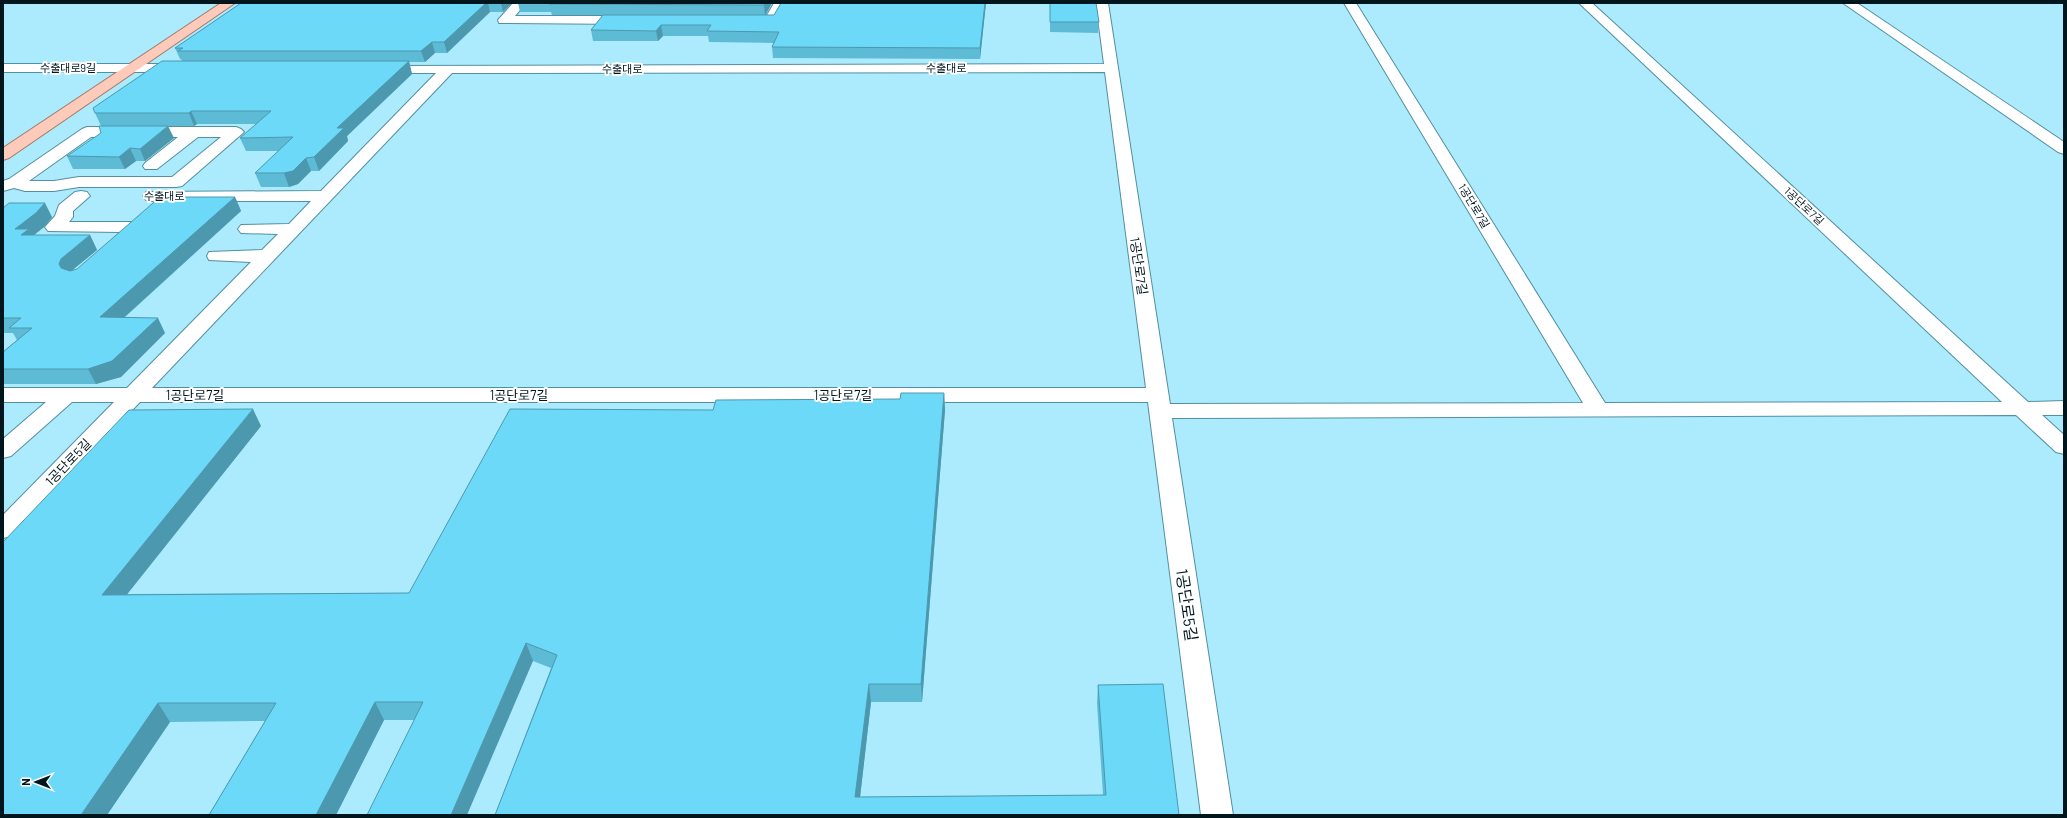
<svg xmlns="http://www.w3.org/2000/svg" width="2067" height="818" viewBox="0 0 2067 818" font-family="Barlow,'Noto Sans KR',sans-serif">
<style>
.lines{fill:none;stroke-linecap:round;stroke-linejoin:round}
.minor-casing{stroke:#528fa0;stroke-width:2}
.major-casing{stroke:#a57665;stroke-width:2}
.minor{fill:#fff;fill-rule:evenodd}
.major{fill:#fecbba;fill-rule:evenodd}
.wall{fill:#5ebbd5}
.shaded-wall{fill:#4c98ae}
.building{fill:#6dd9f8;stroke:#4c98ae}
.labels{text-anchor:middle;stroke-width:4;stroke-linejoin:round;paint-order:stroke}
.far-street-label{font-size:11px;fill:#00161d;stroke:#fff}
.street-label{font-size:13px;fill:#00161d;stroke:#fff}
.near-street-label{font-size:16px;fill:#00161d;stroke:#fff}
</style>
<rect width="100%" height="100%" fill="#acebfe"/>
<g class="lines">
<g class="minor-casing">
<g id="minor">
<path d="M513,3H526L515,16H628L634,20L628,24L499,23L498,20Z"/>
<path d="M774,3H786L775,24L748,25L742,21L748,17H766Z"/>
<path d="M1096,3H1108L1170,404L1583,403L1344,3H1356L1605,403L2002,402L1579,3H1592L2028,402L2064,401V415H2042L2064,435V454L2056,452L2016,415L1172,418L1233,815H1201L1148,402H140L12,536L3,538V515L114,402H72L11,456L3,458V439L46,402H3V388H127L251,262L209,260L207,256L209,252L262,250L278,234L241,233L238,229L241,225L289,224L311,201H152L146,200L143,196L146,192L321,191L436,73H380L375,72L373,69L375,66L1104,64ZM1105,72L1146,388H152L452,73Z"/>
<path d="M1843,3H1857L2064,142V154L2058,152Z"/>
<path d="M3,64H182L187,65L189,68L187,71L182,72H3Z"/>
<path d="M87,127H236L241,129L244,132L182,186L176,187H79L54,191H25L14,188L3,191V181L9,179L82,129ZM91,137H178L145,163L143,166L145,169H157L198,137H221L172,177H79L54,181H29Z"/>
<path d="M81,191L87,192L90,196L73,211V217L69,222H138L144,223L147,227C140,237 130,246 118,243L115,239L121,232L48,231L45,227L55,216L59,205L75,192Z"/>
</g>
</g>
<g class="major-casing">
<path id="major" d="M221,3H235L9,158L3,160V148Z"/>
</g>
<use href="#minor" class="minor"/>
<use href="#major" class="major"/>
</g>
<g class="wall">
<path d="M241,3H512L503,12H490L447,53H435L425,62H409L412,74L347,136L348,141L319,171H311L298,184L289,187H261L255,173L279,151H246L240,138L256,124H197L194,126H101L95,113L182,61L181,59H180L175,48Z"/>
<path d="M518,3H772L765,15H774L781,3H986L980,59L773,58L772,47L774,43L709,42L708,36H663L658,41H593L591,30L603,15H552L551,12H520Z"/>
<path d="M1050,3L1099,22L1098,33L1050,32Z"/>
<path d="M174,138L145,161H136L125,169H73L67,156Z"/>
<path d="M235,197L241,211L124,318L165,333L121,377L96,384H3V352L17,340L13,333H3V208L52,217L44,227L33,235H90L97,250L72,270L77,269Z"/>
<path d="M944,393L945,410L922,702H871L860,797L1103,795L1097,703L1098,685L1179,815H495L551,668L533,661L414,720H384L336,815H209L265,721L170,722L107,815H3V542L261,426L127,594L409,593L713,410L900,399Z"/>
</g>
<g class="shaded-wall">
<path d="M486,3H488L490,12L447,53L444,42Z"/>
<path d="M501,3H512L503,12Z"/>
<path d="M765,3H772L765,16L764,5Z"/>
<path d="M985,3H986L980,59V48Z"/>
<path d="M661,25L663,36L658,41L656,31Z"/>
<path d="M432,42L435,53L425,62L421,51Z"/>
<path d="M409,61L412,74L347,136L348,141L319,171L314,157L337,128Z"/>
<path d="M191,111L197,124L194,126L189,113Z"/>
<path d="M168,126L174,138L145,161L140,149Z"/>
<path d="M130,148L136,161L125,169L119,157Z"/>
<path d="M306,158L311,171L298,184L289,187L284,173Z"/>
<path d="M235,197L241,211L108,332L100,317Z"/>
<path d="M45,203L52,217L44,227L33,236L28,250L15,229Z"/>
<path d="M90,235L97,250L69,273L67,279L59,264L61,259Z"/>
<path d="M158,318L165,333L121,377L96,384L88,369Z"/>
<path d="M944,393L945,410L922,702L921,684Z"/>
<path d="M253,409L261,426L113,612L102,595Z"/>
<path d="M526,643L533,661L467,815H451Z"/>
<path d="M869,684L871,702L858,815L855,797Z"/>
<path d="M375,702L384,720L336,815H316Z"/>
<path d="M158,703L170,722L107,815H81Z"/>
</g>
<g class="building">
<path d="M241,3H486L444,42H432L421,51H178L183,48H175Z"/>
<path d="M551,3H765L764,5L549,4Z"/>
<path d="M781,3H985L980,48L772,47L779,32L707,31L711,25H661L656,31L591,30L603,15H774Z"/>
<path d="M1050,3H1096L1099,22H1050Z"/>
<path d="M162,61H409L337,128H344L314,157L306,158L293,171L284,173H255L293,137L240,138L271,111H191L189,113H95L93,108Z"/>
<path d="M99,126H168L140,149L130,148L119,157L67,156L101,133Z"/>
<path d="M160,197H235L100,317L158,318L112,361L88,369H3V352L32,328H9L21,318H3V208L9,203H45L36,213L15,229H29L21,235H90L61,259L59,264L61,268L70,271L77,269Z"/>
<path d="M901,393H944L921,684H869L855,797L1106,795L1098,685L1163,684L1179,815H495L557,655L526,643L451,815H367L423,702H375L316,815H209L276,703H158L81,815H3V542L129,410L253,409L102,595L409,593L510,409L713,410L716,400L900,399Z"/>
</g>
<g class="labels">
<g class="far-street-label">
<text x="68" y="72">수출대로9길</text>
<text x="946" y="72">수출대로</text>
<text x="622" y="73">수출대로</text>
<text x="164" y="200">수출대로</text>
<text transform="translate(1474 206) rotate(59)" y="4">1공단로7길</text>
<text transform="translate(1804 206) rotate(43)" y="4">1공단로7길</text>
</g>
<g class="street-label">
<text transform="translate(1139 266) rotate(82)" y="5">1공단로7길</text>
<text x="195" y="400">1공단로7길</text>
<text x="519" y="400">1공단로7길</text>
<text x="843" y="400">1공단로7길</text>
<text transform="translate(68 462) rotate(-46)" y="5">1공단로5길</text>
</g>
<g class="near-street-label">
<text transform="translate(1187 605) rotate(82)" y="6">1공단로5길</text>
</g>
</g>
<rect width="2067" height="818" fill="none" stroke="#00161d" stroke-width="8"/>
<g transform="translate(36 782) rotate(270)" stroke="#ffffff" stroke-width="3" paint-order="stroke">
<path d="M0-3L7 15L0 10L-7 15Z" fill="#00161d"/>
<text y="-6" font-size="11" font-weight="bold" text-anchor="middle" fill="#00161d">N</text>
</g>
</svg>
